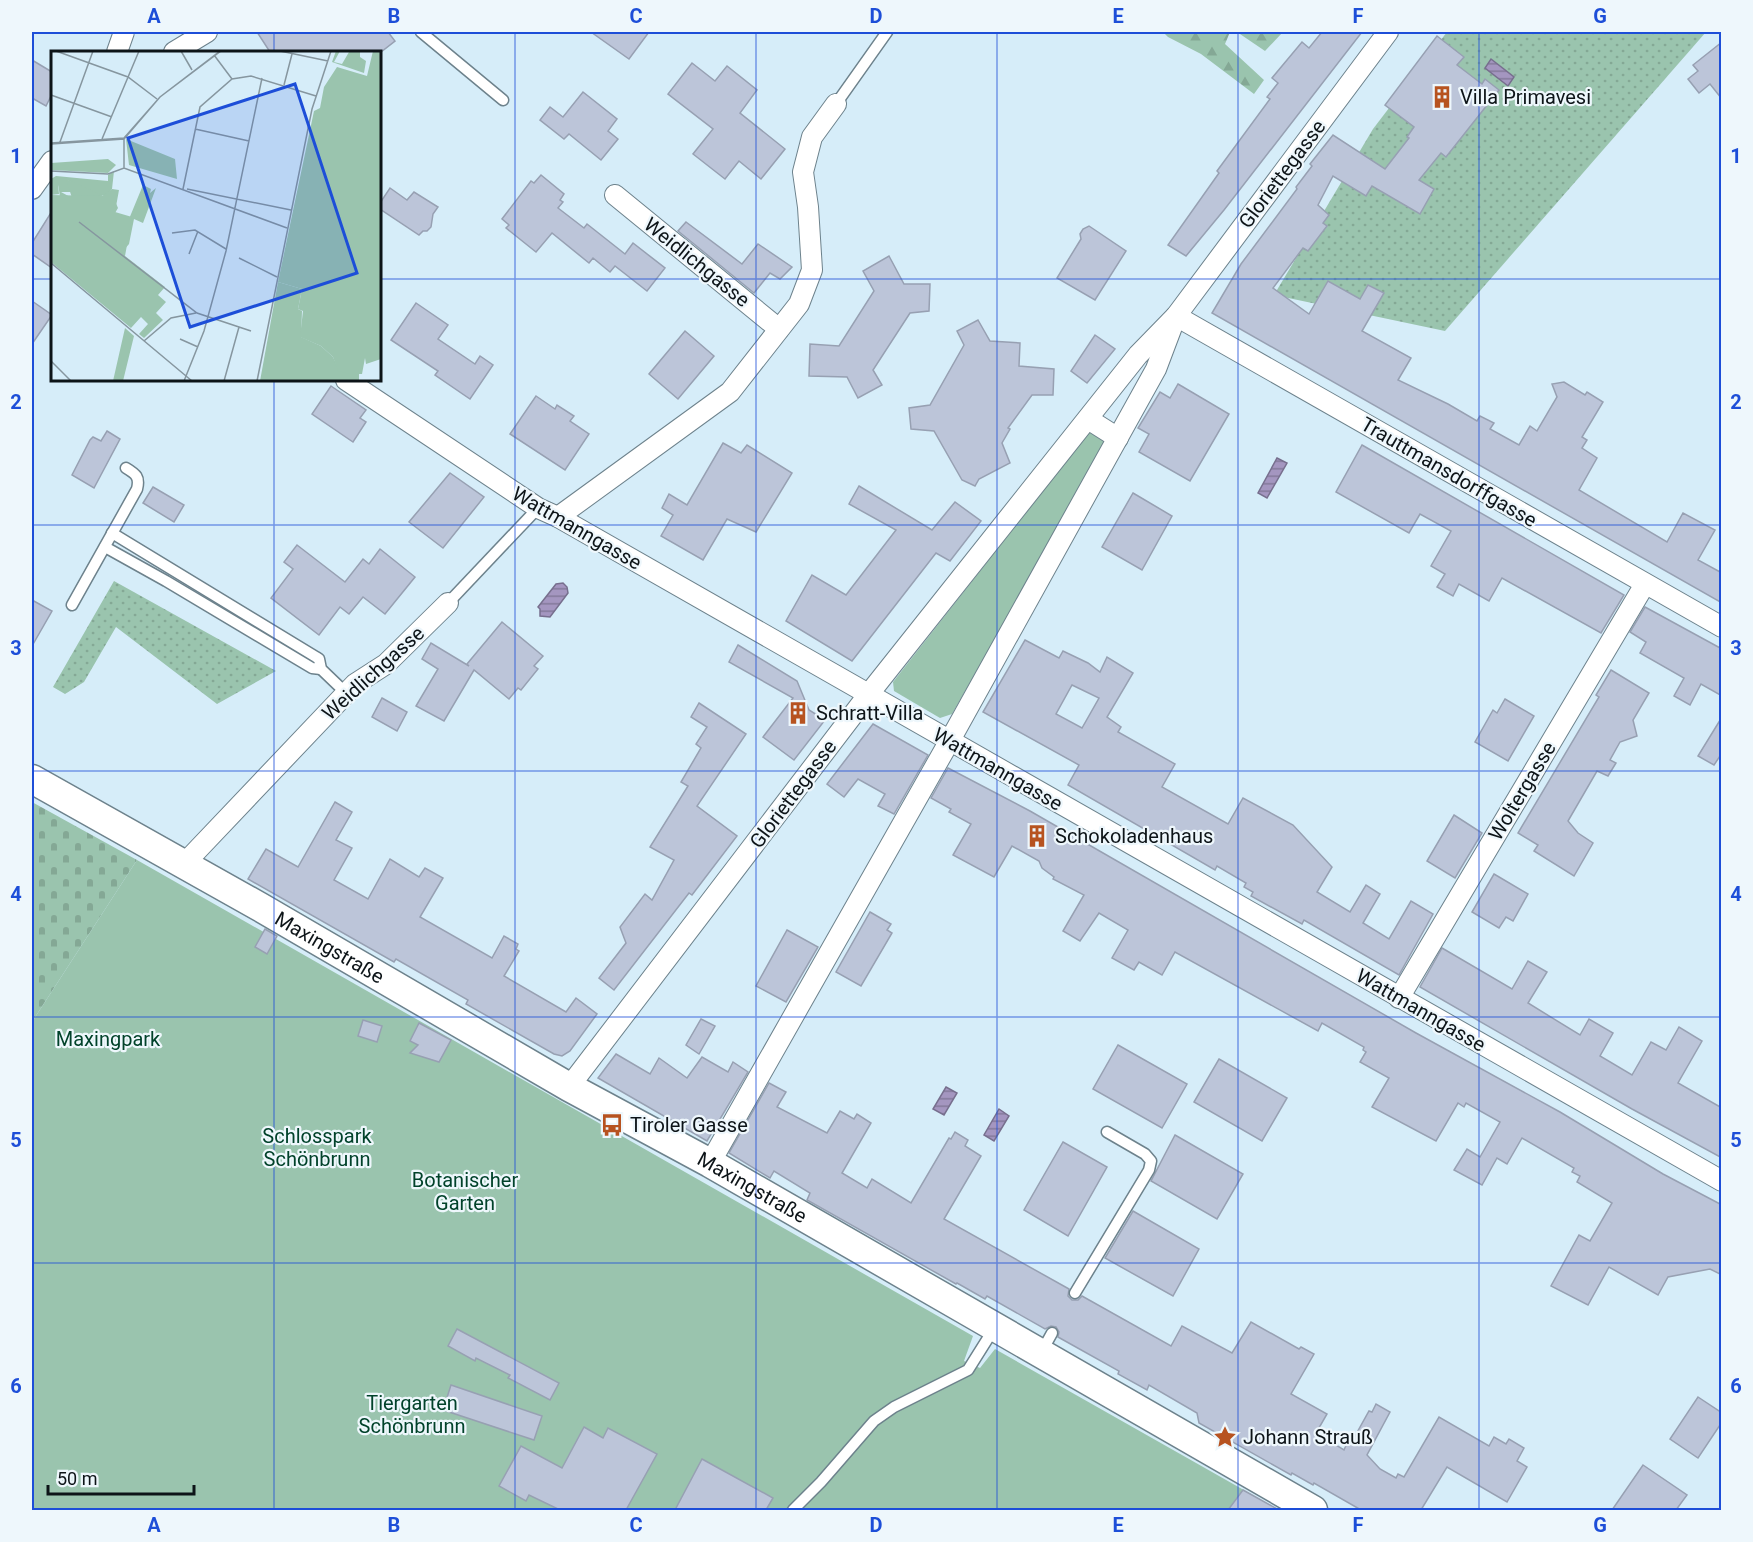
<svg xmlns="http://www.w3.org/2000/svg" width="1753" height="1542" viewBox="0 0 1753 1542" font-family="Roboto,sans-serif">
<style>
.grass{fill:url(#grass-dots)}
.forest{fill:url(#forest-firs)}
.cemetery{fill:url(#cemetery-stones)}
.green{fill:#9ac4ae}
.water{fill:url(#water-rules);stroke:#776f8e;stroke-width:1.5}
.building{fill:#bcc5d9;stroke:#97a0b2;stroke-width:1.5;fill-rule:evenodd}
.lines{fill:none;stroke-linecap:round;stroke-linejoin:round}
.lane-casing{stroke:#6d828c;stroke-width:13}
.street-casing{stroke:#6d828c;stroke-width:22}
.secondary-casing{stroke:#6d828c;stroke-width:31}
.lane{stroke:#fff;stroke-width:10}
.street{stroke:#fff;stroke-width:20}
.secondary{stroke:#fff;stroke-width:28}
.grid{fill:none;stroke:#1d4ed8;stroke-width:1.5;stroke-opacity:0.55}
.labels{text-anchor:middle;stroke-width:4.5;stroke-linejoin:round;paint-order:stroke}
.poi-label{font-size:20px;fill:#0d1418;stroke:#eef7fc;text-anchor:start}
.street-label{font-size:20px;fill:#0d1418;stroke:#eef7fc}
.park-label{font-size:20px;fill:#01422a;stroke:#eef7fc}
.inset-road{fill:none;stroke:#86969f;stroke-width:1.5}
.view{fill:#1d4ed8;fill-opacity:0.15;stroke:#1d4ed8;stroke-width:3}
.inset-edge{fill:none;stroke:#0d1418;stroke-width:3}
.neatline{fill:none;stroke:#1d4ed8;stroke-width:2}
.grid-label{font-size:20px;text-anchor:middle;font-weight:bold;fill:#1d4ed8}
</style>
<defs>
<pattern id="grass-dots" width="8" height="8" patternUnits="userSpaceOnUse" patternTransform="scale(1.5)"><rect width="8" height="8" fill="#9ac4ae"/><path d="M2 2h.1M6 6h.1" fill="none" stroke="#84a895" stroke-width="1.8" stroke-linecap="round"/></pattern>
<pattern id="forest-firs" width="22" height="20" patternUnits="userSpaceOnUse" patternTransform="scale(1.5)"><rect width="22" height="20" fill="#9ac4ae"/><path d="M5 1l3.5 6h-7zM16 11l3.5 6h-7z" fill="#84a895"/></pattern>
<pattern id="cemetery-stones" width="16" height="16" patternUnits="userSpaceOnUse" patternTransform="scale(1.5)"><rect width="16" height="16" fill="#9ac4ae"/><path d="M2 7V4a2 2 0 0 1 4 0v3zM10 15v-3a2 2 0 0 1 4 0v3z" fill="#84a895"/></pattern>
<pattern id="water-rules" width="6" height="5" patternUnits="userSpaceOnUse" patternTransform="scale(1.5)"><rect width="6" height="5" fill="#a496c0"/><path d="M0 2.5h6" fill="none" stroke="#84799b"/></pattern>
</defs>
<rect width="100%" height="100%" fill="#d6edf9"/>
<g class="grass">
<path d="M1447,32H1706L1445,331L1274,295L1373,129Z"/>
<path d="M114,581L276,671L217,704L116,627L84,682L65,694L53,687Z"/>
</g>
<g class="forest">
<path d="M1163,32H1230L1225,44L1264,80L1254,94L1201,54L1168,37Z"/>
<path d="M1237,32H1283L1265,51Z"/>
</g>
<path class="cemetery" d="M32,802L137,860L32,1022Z"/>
<g class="green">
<path d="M1089,432L1107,443L952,714L940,718L894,691L893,682Z"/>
<path d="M137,860L973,1336L964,1361L980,1368L995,1349L1279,1510H32V1022Z"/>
</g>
<g class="water">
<path d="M1491,59L1514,77L1508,86L1485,68Z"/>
<path d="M1277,458L1287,463L1267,498L1258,493Z"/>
<path d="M563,583L567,587L568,593L550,617L540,616V609L538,607L556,584Z"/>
<path d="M946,1087L957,1093L944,1115L933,1109Z"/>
<path d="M999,1109L1009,1116L994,1141L984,1135Z"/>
</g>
<g class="building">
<path d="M257,32H388L395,41L381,52H270Z"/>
<path d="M591,32H649L629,59Z"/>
<path d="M1322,32H1362L1224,210L1186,256L1168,245L1219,173L1217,171L1270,99L1267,97L1278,83L1272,78L1302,42L1309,48Z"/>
<path d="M1437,36L1464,57L1457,65L1482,84L1485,79L1499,90L1446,157L1441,153L1419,180L1434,189L1420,214L1372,186L1366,196L1333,176L1318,205L1329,215L1323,223L1327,226L1308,251L1303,248L1273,288L1309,314L1328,281L1360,299L1368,285L1384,293L1362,331L1411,358L1398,380L1448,404L1477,421L1480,416L1494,423L1490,429L1519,445L1530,426L1537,431L1557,397L1552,384L1564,382L1585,395L1587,392L1603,402L1582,437L1587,440L1582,448L1597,458L1579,490L1667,542L1683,513L1715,530L1698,560L1722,573V603L1212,313L1241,264L1297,189L1296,187L1312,166L1310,164L1333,135L1385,169L1409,138L1407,137L1414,127L1385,105Z"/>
<path d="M1722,42V99L1710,84L1699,93L1688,79L1698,71L1693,65Z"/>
<path d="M32,60L52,72V94L46,106L32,98Z"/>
<path d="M692,63L715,81L727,66L757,90L740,113L785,149L761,179L739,161L725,179L693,154L713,129L668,94Z"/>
<path d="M583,92L617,119L608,131L618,139L601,160L569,134L564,139L540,120L550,107L563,117Z"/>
<path d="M541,175L564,194L560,200L563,202L558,208L584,228L587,224L625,254L633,243L665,268L647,291L615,266L610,272L593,258L589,263L552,233L536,252L506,228L509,225L502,219L531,181L534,183Z"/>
<path d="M390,188L407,200L414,192L438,207L433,214L431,227L427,231H423L419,235L380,209V203Z"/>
<path d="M52,211V268L32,254V243Z"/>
<path d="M686,222L742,264L758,244L792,267L780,279L770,273L754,293L678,231Z"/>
<path d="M1089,226L1126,251L1095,300L1057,278L1081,239L1080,234L1083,229Z"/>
<path d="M889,256L904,284H930L929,311L910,313L873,370L882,385L858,398L847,377L809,376L810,344L839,346L874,291L863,271Z"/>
<path d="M32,301L52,315L32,344Z"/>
<path d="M416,303L448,325L438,339L475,364L480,356L493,365L470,399L435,375L438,371L391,340Z"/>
<path d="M978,320L990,341L1020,343L1019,366L1054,369L1053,395H1032L1008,428L1010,429L1002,443L1010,463L979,479L975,486L962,480L934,431L911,429L909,408L930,405L964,345L957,331Z"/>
<path d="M685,331L714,356L678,399L649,374Z"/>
<path d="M1095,335L1115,349L1087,383L1071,371Z"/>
<path d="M1178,384L1229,414L1190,481L1139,452L1149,434L1138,428L1160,392L1170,398Z"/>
<path d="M331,386L366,410L360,418L366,422L353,442L312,414Z"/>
<path d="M536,396L555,409L557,405L574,416L570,421L589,434L565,470L510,434Z"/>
<path d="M107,431L120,439L94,488L72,475L90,440L93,437L101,441Z"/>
<path d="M723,443L741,453L747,445L792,473L756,532L727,519L703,560L661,536L673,515L662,508L669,494L687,505Z"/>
<path d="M1362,445L1624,595L1601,633L1502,578L1489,601L1459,584L1453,596L1437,587L1445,574L1431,566L1451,531L1420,514L1409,533L1336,492Z"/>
<path d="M450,473L484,497L443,548L409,522Z"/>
<path d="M859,486L932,530L955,502L981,521L950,561L936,553L852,661L786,621L812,575L846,595L896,530L849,504Z"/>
<path d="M153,487L184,505L174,522L143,503Z"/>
<path d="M1133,493L1172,516L1142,570L1102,547Z"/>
<path d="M297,545L345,582L363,559L369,564L380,549L415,577L385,614L363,597L349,614L340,607L319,635L271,598L293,569L284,562Z"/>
<path d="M32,600L52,611L32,646Z"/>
<path d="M1645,607L1722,649V696L1701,684L1690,705L1674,696L1684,678L1640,653L1646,642L1630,632Z"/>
<path d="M502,622L543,656L534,666L538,669L521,690L518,688L509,699L474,670L444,721L416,706L438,669L422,659L431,643L469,666L467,664Z"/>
<path d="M1025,640L1059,658L1063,651L1088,663L1100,672L1107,657L1133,673L1107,717L1121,727L1118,732L1175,764L1162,787L1228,824L1243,798L1293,825L1332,867L1317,892L1350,912L1366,885L1380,894L1363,923L1389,939L1411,901L1433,914L1399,975L1304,920L1302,924L1251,896L1253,892L1244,887L1246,883L1217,866L1215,870L1068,785L1079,765L983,712ZM1072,685L1099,698L1082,728L1056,714Z"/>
<path d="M738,645L797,681L809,710L825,720L794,760L763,737L793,698L729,662Z"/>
<path d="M1611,670L1649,693L1633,720L1637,736L1620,742L1610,760L1616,763L1608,776L1597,771L1568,821L1578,833L1593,843L1574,876L1534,851L1538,845L1518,833L1599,697L1596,695Z"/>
<path d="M382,698L407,712L397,731L372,717Z"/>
<path d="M1505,699L1534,716L1508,761L1475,742L1493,710L1497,713Z"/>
<path d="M699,703L746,734L697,806L737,836L692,895L689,893L614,990L599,978L626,943L620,927L645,894L652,900L674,860L650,847L688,786L681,782L701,748L696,744L707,727L691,717Z"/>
<path d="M1722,717V753L1714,765L1698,756Z"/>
<path d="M873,724L928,755L894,814L878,806L885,794L858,779L844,797L827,784Z"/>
<path d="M948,768L1030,811L1416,1033L1560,1112L1663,1174L1722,1205V1275L1710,1269L1668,1277L1658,1295L1609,1267L1588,1305L1551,1286L1579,1235L1590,1241L1612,1203L1577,1182L1580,1176L1572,1172L1574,1168L1522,1138L1507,1164L1497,1158L1482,1185L1454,1170L1467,1149L1480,1157L1500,1122L1466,1103L1464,1107L1458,1103L1436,1141L1372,1107L1389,1078L1360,1062L1366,1052L1363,1050L1364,1047L1322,1023L1318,1031L1175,952L1162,975L1139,962L1134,970L1112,958L1128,930L1099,913L1080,941L1063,931L1084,895L1053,879L1054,877L1042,868L1039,861L1012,846L994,877L953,855L971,824L949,812L951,809L931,798Z"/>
<path d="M335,802L352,812L336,840L352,848L334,880L368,899L390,859L419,877L425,868L443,878L420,917L492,958L504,936L518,944L516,949L519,951L504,976L566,1012L576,998L597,1014L570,1051L562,1056L554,1054L466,1004L468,1000L396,959L394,962L248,879L266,849L298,867Z"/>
<path d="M1454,815L1482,833L1455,878L1427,861Z"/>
<path d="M1494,874L1528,894L1513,921L1506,917L1499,928L1472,912Z"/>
<path d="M870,912L891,924L887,930L892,933L861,986L836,972Z"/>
<path d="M265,929L277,936L267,954L255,947Z"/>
<path d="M787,930L818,947L786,1002L756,986Z"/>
<path d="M1442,948L1512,989L1528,961L1547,972L1528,1003L1580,1035L1589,1019L1613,1033L1600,1056L1632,1075L1651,1042L1666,1050L1679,1027L1702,1041L1678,1083L1722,1108V1158L1632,1109L1420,987Z"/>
<path d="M701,1019L715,1026L699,1054L686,1045Z"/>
<path d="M363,1020L382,1026L377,1042L358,1036Z"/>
<path d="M419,1023L451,1040L439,1062L410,1053L418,1045L410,1041Z"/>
<path d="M1118,1045L1187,1084L1162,1128L1093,1089Z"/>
<path d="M616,1054L650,1074L659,1058L687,1078L702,1057L728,1072L733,1062L748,1072L707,1141L598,1078Z"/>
<path d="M1219,1059L1287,1098L1262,1141L1194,1102Z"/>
<path d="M769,1083L786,1092L777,1107L827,1133L840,1111L854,1119L857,1114L871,1123L842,1173L867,1188L872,1179L911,1203L949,1138L951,1139L955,1132L968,1140L965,1146L981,1156L944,1219L1069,1289L1068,1296L1072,1300H1078L1082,1296L1171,1346L1182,1326L1232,1353L1251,1322L1299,1349L1301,1347L1314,1354L1291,1394L1327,1414L1316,1433L1344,1450L1347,1443L1350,1445L1369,1411L1372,1412L1376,1404L1390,1412L1367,1455L1380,1469L1396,1478L1398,1474L1404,1477L1439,1417L1489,1446L1494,1437L1506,1444L1509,1439L1524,1448L1517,1461L1527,1467L1507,1502L1447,1467L1421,1510H1361L1314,1483L1313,1485L1292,1473L1291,1475L1199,1423L1197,1413L1149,1385L1147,1390L1118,1374L1119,1371L1058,1337L1059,1332L1056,1327L1051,1326L1045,1329L987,1296L985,1299L957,1283L956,1284L807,1200L810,1193L774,1171L770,1178L729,1153Z"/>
<path d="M1175,1135L1243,1174L1217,1219L1151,1181Z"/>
<path d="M1063,1142L1107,1167L1068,1236L1024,1210Z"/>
<path d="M1133,1211L1199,1249L1173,1296L1105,1258Z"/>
<path d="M457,1329L559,1383L550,1400L508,1378L510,1375L476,1358L475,1361L448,1346Z"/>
<path d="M451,1385L542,1416L534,1440L443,1410Z"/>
<path d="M1698,1397L1722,1413V1422L1698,1458L1670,1439Z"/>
<path d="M584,1427L603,1438L608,1428L657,1454L626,1510H560L529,1495L526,1501L499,1486L521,1446L562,1468Z"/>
<path d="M702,1459L773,1498L766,1510H675Z"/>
<path d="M1643,1465L1687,1495L1676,1510H1612Z"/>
<path d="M1243,1490L1279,1510H1228Z"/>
</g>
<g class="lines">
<g class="lane-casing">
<g id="lane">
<path d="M421,32L503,100"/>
<path d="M836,104L887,32"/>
<path d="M112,533L316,657L319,659L321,669L346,693"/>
<path d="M105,547L166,581L312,668L321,669"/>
<path d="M448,603L538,508"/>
<path d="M72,605L137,489C140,477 136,474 126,468"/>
<path d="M1075,1293L1149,1170L1151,1161L1145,1154L1107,1132"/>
<path d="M1041,1353L1052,1333"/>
<path d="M793,1510L821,1482L874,1421L894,1407L968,1370L995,1327"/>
</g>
</g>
<g class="street-casing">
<g id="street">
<path d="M117,52L124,32"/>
<path d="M174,52L207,32"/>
<path d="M32,189L52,161"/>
<path d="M615,195L779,329"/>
<path d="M1176,316L1722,627"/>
<path d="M346,380L538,508L558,517L1722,1181"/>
<path d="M1088,419L1118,438"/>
<path d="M558,517L730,392L799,304L812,270L808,207L803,172L812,137L836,104"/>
<path d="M184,864L355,684L386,664L448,603"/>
<path d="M1399,998L1645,584"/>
<path d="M569,1087L868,695L1138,355L1176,316L1388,32"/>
<path d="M710,1163L949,742L1156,369L1173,324"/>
</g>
</g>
<g class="secondary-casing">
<g id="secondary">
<path id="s1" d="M32,779L260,907L569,1087L710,1163L1313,1510"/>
</g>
</g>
<use href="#lane" class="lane"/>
<use href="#street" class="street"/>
<use href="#secondary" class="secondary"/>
</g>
<path class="grid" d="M274,32V52M515,32V1510M756,32V1510M997,32V1510M1238,32V1510M1479,32V1510M32,279H52M380,279H1722M274,380V1510M32,525H1722M32,771H1722M32,1017H1722M32,1263H1722"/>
<defs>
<g id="building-bare" transform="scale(1.8)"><path d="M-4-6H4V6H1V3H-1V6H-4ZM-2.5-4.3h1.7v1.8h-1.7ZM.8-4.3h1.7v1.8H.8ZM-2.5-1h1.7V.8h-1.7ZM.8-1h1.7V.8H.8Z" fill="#b75320" stroke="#eef7fc" stroke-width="2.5" paint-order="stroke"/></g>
<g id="bus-bare" transform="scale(1.8)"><path d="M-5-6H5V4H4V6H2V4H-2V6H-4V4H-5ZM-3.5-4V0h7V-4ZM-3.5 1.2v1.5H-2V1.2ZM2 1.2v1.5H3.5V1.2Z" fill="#b75320" stroke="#eef7fc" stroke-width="2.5" paint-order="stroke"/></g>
<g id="sight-bare" transform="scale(1.8)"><path d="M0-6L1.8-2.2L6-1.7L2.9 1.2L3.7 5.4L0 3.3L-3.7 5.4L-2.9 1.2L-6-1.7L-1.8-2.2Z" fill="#b75320" stroke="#eef7fc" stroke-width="2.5" paint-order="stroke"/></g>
</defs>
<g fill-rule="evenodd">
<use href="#building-bare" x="1442" y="97"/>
<use href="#building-bare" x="798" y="713"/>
<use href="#building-bare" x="1037" y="836"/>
<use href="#bus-bare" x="612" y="1125"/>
<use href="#sight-bare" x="1225" y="1437"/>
</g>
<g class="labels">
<g class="poi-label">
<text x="1460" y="104">Villa Primavesi</text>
<text x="816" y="720">Schratt-Villa</text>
<text x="1055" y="843">Schokoladenhaus</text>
<text x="630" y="1132">Tiroler Gasse</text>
<text x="1243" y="1444">Johann Strauß</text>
</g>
<g class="street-label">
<text transform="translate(1282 174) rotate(-53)" y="7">Gloriettegasse</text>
<text transform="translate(697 262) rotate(39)" y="7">Weidlichgasse</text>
<text transform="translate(1449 472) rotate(30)" y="7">Trauttmansdorffgasse</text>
<text transform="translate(577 528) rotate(30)" y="7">Wattmanngasse</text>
<text transform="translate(373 673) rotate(-42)" y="7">Weidlichgasse</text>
<text transform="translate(998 769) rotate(30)" y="7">Wattmanngasse</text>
<text transform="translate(1522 791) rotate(-59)" y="7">Woltergasse</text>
<text transform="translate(793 794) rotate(-53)" y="7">Gloriettegasse</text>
<text dy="7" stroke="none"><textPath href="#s1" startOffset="342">Maxingstraße</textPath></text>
<text transform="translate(1421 1010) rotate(30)" y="7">Wattmanngasse</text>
<text dy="7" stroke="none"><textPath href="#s1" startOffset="828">Maxingstraße</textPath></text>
</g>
<g class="park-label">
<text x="108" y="1046">Maxingpark</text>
<text x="317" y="1143">Schlosspark<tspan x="317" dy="23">Schönbrunn</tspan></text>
<text x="465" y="1187">Botanischer<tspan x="465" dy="23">Garten</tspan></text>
<text x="412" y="1410">Tiergarten<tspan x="412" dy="23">Schönbrunn</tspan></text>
</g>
</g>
<g transform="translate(51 51)">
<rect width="330" height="330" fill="#d6edf9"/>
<path d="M75,88L124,108L126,128L78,114ZM63,120L61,138L55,144H47L16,129L21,141H10L7,133L8,143L0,144V128L5,125L57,130V124Z" fill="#9ac4ae"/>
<path d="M15,128L64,150L67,157L64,162L78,168L92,134L100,138L99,142L105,137L92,172L83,168L78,193L72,200L27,168L24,173L0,179L10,152L7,133L10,130V141L21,147Z" fill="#9ac4ae"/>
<path d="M227,231L251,238L247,258L251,260L250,286L270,295L282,306L288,319L308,323V330H209ZM74,277L83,285L72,330H62Z" fill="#9ac4ae"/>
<path d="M285,0H289L283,11L291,13L298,1L309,0V6L315,10L313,22L281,11ZM322,0H330V308L315,313L314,307L311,323H299L287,320L282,306L270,295L249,286L252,260L247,258L251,238L227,231L263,60L269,57L273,36L286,16L316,25ZM57,108L65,114L57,122L0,119V112ZM61,138L68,139L64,161L81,166L74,205L114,236L107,244L115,251L105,262L112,269L93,287L88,283L97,273L90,266L80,277L0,211V144L51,145Z" fill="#9ac4ae"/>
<path class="inset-road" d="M5,0L77,26L106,48M130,0L141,19M229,0L277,10M163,4L181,28M233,34L241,3M0,44L61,66M144,78L198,90M51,88L88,0M9,91L42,0M0,92L73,87L109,46L169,0M0,93L73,88L109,46L170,0M73,117V87M0,120L57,123L73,117L236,177M132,138L149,56L181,28L200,25L265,45M136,138L240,159M28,171L146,262L200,280M121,182L144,179L175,198M138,203L147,180M188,207L226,226M0,212L141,330M129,288L147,296M93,290L120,267L145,262M0,310L20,330M133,330L153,280L175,200L211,27M173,330L188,276M206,330L261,58L280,0"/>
<path class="view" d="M244,33L306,222L139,276L77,87Z"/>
<rect width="330" height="330" class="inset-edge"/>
</g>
<rect width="1753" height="1542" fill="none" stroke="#eef7fc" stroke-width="66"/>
<path d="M48 1485v9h146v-9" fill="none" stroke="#0d1418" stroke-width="3"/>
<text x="57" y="1485" font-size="18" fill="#0d1418" stroke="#eef7fc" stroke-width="4.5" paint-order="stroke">50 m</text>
<rect x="33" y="33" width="1687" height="1476" class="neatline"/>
<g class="grid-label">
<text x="154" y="23">A</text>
<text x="394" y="23">B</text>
<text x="636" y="23">C</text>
<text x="876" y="23">D</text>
<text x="1118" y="23">E</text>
<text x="1358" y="23">F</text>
<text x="1600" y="23">G</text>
<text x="16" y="163">1</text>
<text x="1736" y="163">1</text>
<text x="16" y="409">2</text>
<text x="1736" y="409">2</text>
<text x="16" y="655">3</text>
<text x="1736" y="655">3</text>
<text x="16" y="901">4</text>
<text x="1736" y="901">4</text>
<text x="16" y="1147">5</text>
<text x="1736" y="1147">5</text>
<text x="16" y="1393">6</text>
<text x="1736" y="1393">6</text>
<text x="154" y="1532">A</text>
<text x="394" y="1532">B</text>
<text x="636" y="1532">C</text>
<text x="876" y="1532">D</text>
<text x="1118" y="1532">E</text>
<text x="1358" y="1532">F</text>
<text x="1600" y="1532">G</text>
</g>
</svg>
